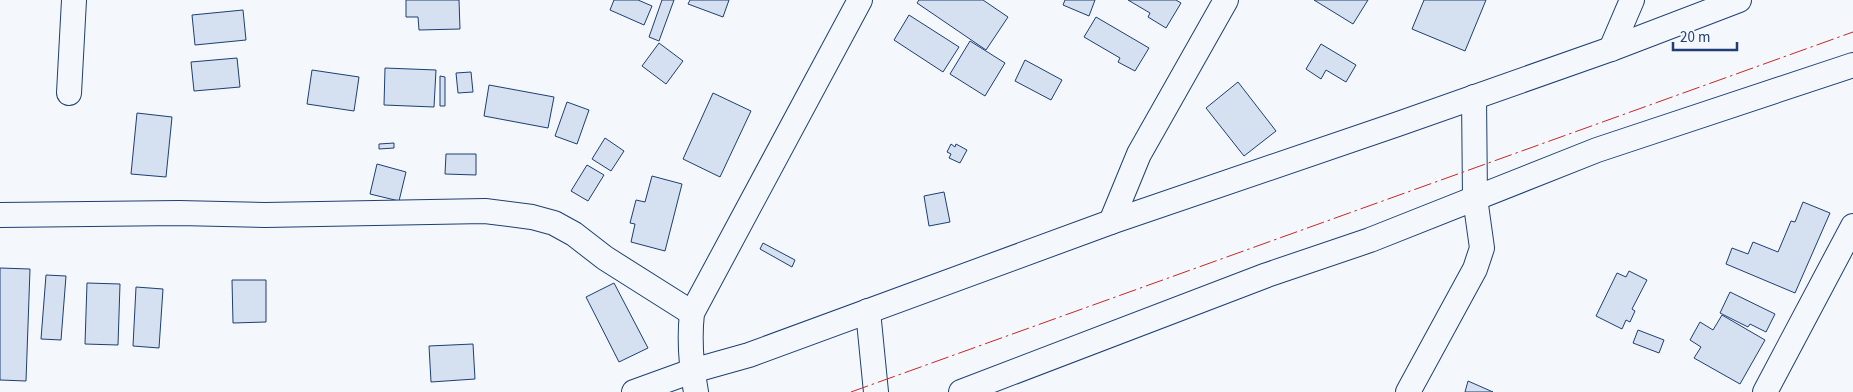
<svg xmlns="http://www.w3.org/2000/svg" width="1853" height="392" viewBox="0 0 1853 392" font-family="'Source Sans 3',sans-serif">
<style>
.building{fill:#d5e0f0;stroke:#1d3f73}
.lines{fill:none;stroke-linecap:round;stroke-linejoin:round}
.minor-casing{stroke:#1d3f73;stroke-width:26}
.minor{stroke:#f4f7fb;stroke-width:24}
.power{stroke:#c62828;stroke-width:1;stroke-dasharray:18 4 2.5 4;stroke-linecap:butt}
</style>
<rect width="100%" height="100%" fill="#f4f7fb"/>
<g class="building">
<path d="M406,0H459L460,29L419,30L418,17H406Z"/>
<path d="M614,0H638L652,6L644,25L610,10Z"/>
<path d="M662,0H674L659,41L649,37Z"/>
<path d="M690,0H729L723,17L688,4Z"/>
<path d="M919,0H983L1008,17L986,50L917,3Z"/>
<path d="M1065,0H1095L1089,16L1063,5Z"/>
<path d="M1128,0H1176L1181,3L1166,28L1148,17L1150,13Z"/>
<path d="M1314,0H1368L1353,24Z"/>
<path d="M1424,0H1486L1465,51L1412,29Z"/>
<path d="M243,10L246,40L195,45L192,15Z"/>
<path d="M909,15L959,47L943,72L894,40Z"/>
<path d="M1096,17L1149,48L1135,71L1118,62L1120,58L1084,37Z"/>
<path d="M970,41L1005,63L985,96L950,74Z"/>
<path d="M659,43L683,61L666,84L642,66Z"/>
<path d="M1321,44L1356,65L1346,82L1326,70L1321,79L1306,69Z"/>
<path d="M237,58L240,87L194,91L191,62Z"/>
<path d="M1025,60L1062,80L1051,100L1015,81Z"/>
<path d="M385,68L436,70L434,107L384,105Z"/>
<path d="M312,70L359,77L354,111L307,104Z"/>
<path d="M471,72L473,92L458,93L456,73Z"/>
<path d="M440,76L445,77V106H440Z"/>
<path d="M1238,82L1276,131L1244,156L1206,108Z"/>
<path d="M489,85L554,97L548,128L484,116Z"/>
<path d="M713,93L751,111L720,177L683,159Z"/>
<path d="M567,102L589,110L577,144L555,136Z"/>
<path d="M137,113L172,117L166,177L131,174Z"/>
<path d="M605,138L624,151L611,171L592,159Z"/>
<path d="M394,143V148L379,149V144Z"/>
<path d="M951,144L955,147L956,144L967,150L960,163L949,158L951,154L947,152Z"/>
<path d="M446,154H476V175L445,174Z"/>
<path d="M377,164L406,172L399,201L370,194Z"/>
<path d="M587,165L604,175L588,201L571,191Z"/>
<path d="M652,176L682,184L665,251L631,242L635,224L630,223L636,200L645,202Z"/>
<path d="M944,192L950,222L929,226L924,196Z"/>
<path d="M1803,202L1830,213L1795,293L1726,264L1732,248L1748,254L1753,242L1778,252L1791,221L1795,222Z"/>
<path d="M763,243L795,260L792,267L760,249Z"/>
<path d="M0,268L30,269L26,381L0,380Z"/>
<path d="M1629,271L1647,280L1632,309L1635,311L1630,322L1626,320L1622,329L1596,316L1617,273L1626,277Z"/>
<path d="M46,275L66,276L61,340L41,339Z"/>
<path d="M232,280H266V322L233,323Z"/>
<path d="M87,283L120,284L118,345L85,344Z"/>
<path d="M614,283L648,348L619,362L586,297Z"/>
<path d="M136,287L163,289L159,348L133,346Z"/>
<path d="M1730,292L1775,314L1766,332L1750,324L1748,327L1720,313Z"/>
<path d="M1722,315L1765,340L1740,384L1694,358L1701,347L1690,340L1700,322L1713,330Z"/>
<path d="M1638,330L1664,340L1659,353L1633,343Z"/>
<path d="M473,344L475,379L431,382L429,346Z"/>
<path d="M1468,381L1493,392H1465Z"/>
</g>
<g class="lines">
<g class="minor-casing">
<g id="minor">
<path d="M1611,49L1632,0"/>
<path d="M69,93L74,0"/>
<path d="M0,215L179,213L265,215L485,211L532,217L554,223L574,234L605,258L692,313"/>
<path d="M1111,222L1139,154L1226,0"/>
<path d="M868,311L876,392"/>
<path d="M634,392L692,371L749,355L1111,222L1398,124L1611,49L1739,0"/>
<path d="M696,392C691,365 689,340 692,313L860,0"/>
<path d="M961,392L1267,275L1370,240L1597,150L1853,65"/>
<path d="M1408,392L1475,269L1482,248L1475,198L1474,97"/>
<path d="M1765,392L1853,226"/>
</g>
</g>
<use href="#minor" class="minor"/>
<path class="power" d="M851,392L1853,32"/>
</g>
<path d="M1673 42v8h64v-8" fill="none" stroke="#1d3f73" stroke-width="2.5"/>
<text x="1680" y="42" font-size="15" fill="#1d3f73" stroke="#f4f7fb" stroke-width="4" paint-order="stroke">20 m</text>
</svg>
